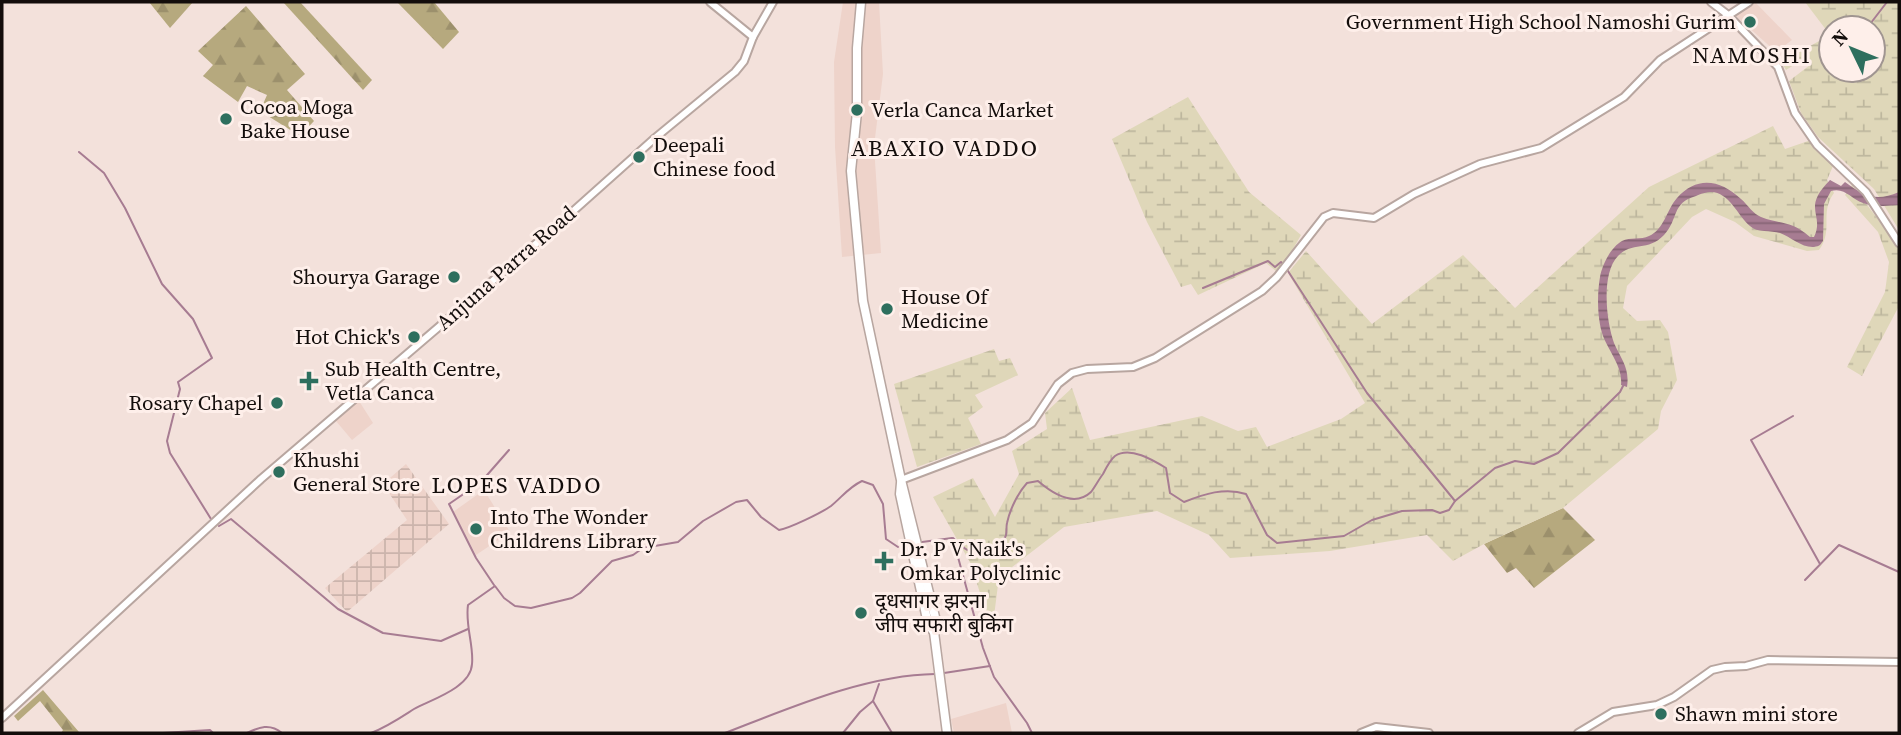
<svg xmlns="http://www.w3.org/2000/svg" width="1901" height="735" viewBox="0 0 1901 735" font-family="'Source Serif 4','Noto Sans Devanagari',serif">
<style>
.built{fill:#eed3ca}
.industrial{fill:url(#industrial-grid)}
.forest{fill:url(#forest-firs)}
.wetland{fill:url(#wetland-marsh);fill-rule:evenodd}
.water{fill:url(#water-rules)}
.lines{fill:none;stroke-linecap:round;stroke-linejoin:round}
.stream{stroke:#a77c92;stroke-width:2}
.minor-casing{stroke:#b8a6a0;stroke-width:10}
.major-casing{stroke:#b8a6a0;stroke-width:11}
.minor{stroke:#fff;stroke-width:6}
.major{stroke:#fff;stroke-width:8}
.poi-dot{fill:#2e6f5e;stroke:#feefea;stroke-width:2.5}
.labels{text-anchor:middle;stroke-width:6;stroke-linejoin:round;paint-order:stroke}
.poi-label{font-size:21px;fill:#130d0b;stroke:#feefea;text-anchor:start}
.street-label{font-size:21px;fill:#130d0b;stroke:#feefea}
.neighbourhood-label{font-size:23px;letter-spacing:2px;fill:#130d0b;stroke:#feefea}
</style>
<defs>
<pattern id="industrial-grid" width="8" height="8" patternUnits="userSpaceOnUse" patternTransform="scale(1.75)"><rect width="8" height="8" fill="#eed3ca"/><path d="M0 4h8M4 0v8" fill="none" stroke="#cbb4ac"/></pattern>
<pattern id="forest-firs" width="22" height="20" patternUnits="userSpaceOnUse" patternTransform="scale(1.75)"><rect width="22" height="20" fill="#b6a97e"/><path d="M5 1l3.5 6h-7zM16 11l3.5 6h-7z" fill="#9c906c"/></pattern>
<pattern id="wetland-marsh" width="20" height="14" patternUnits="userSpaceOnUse" patternTransform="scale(1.75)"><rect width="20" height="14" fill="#dfd7b9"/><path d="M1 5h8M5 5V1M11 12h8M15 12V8" fill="none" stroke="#beb79e"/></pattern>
<pattern id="water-rules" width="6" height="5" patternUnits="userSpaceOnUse" patternTransform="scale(1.75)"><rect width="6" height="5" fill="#a77c92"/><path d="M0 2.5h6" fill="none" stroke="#876475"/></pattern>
</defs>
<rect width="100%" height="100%" fill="#f3e1db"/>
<g class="built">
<path d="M843,2H879L883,74L874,146L881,253L842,257L835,147L834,62Z"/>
<path d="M1755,2L1792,40L1776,52L1735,15Z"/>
<path d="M359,401L373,423L352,440L336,421Z"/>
<path d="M484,490L510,532L476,555L453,512Z"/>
<path d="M1006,703L1012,733H954L951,719Z"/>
</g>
<path class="industrial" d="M406,464L449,524L347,612L325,588L407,520L383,484Z"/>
<g class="forest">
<path d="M149,2H193L170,28Z"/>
<path d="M283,2H300L372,80L363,90Z"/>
<path d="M397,2H434L459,32L443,49Z"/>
<path d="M246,6L305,74L287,90L314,121L300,136L260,111L267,95L247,86L238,102L203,76L213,65L198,51Z"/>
<path d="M1563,508L1595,540L1534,588L1516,568L1507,573L1484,544Z"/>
<path d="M43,690L79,732L61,733L63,730L40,701L18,721L14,716Z"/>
</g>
<g class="wetland">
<path d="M1805,2H1899V230L1874,189L1818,137L1801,113L1789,81L1810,65L1805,58L1786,70L1781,62L1830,35ZM1831,28H1873V70H1831Z"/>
<path d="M1188,97L1249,192L1301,235L1289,256L1276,271L1266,263L1198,295L1191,284L1181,287L1147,222L1112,139Z"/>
<path d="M1773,126L1785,149L1811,140L1833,166L1827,180L1834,193C1819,214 1834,229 1819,250L1807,251L1754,236L1735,222L1706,209L1692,217L1627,286L1623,308L1637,321L1660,320L1668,332L1677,380L1661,411L1658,429L1563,508L1484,544L1453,561L1427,535L1330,551L1230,558L1209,535L1157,511L1064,527L999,577L992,632L971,564L933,497L973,478L995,517L1019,474L1012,451L1047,429L1045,413L1072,388L1090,440L1202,416L1238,431L1256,427L1267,447L1341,419L1365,403L1288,273L1306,251L1372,324L1463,255L1515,308L1649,187Z"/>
<path d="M1852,185L1899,247V306L1862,376L1847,367L1885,292L1889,262L1878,232L1845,195Z"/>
<path d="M994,349L999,361L1010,358L1018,375L975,395L983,407L968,418L981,444L917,467L894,384Z"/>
</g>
<path class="water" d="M1830,180L1841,186L1845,182C1864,196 1876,202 1899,192V205C1888,206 1874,207 1863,203C1851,199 1845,187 1831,191L1824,204L1823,241C1820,245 1820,246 1814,247C1802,248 1791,237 1780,233C1771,230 1757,233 1750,226C1738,216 1729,192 1711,192C1707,192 1700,194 1696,196C1671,203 1679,219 1664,235C1648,252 1632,241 1618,256C1601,273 1606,321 1614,343C1621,359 1630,368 1627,387L1621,385C1623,367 1609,352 1603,336C1597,319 1597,294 1600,277C1602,265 1611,247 1622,241C1630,237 1641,240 1649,236C1664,230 1667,209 1677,198C1697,175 1721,180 1741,199C1748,205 1753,214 1761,217C1782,225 1790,220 1810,237H1814C1825,214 1801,209 1830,180Z"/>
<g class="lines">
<g class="stream">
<path d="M1867,28L1887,2"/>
<path d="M79,152L104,173L125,208L162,284L193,319L212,358L178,382L180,389L167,441L170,453L211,519"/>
<path d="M1286,268L1367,393L1455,501"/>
<path d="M1203,288L1268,261L1275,267L1281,262L1283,264"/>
<path d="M1793,416L1751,440L1820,564"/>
<path d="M219,526L231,519L338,609L383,633L441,641L468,629"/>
<path d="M953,538C967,553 985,563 1000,544C1002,541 1006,537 1006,535C1007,531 1006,527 1007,523C1010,509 1018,493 1027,483L1038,481C1052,493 1074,508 1091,492C1095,487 1099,479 1103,474C1106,468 1110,460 1115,456C1130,446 1153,460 1166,468L1170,493L1184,502C1204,494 1225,487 1246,494L1267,535L1277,543L1344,536L1372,520L1402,511L1432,510L1440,513L1449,510L1455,501L1495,468L1515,461L1534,464L1558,453L1620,392L1623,386"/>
<path d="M953,539L983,648L994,677L1027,723L1032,733"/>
<path d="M922,542L952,538"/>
<path d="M1805,580L1839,545L1899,572"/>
<path d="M494,585L476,558L449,504L481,482L509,450"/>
<path d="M944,673L990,666"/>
<path d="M873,701L892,733"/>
<path d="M163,733L210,730L213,733"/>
<path d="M247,733C259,727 270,723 282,733"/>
<path d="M371,733C387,727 400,718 414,709C430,700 471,688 472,664C474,646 465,625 468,605L495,586L504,598L515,606L531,608L572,598L580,593L612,561L633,555L643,548L678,542L703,521L736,502L747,500L761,517L779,530C790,528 821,513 831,506C842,497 849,487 862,481L873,485L883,504L886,539L898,547"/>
<path d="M725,733C790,708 865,675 935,674"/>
<path d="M843,733L860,712L873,701L879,684"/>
</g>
<g class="minor-casing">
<g id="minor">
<path d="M710,2L753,37"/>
<path d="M1711,2L1728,15L1778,67L1795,113L1817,145L1866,192L1899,243"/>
<path d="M901,480L1007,440L1032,423L1058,384L1072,373L1087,369L1133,367L1155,358L1262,291L1277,277L1324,217L1333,213L1374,218L1414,194L1480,164L1541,148L1624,97L1660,60L1749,2"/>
<path d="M2,718L261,479L552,230L655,138L735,72L744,61L753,37L773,2"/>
<path d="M1361,733L1376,727L1429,733"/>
<path d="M1578,733L1613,712L1657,705L1674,697L1712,670L1725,667L1746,666L1768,660L1899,662"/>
</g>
</g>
<g class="major-casing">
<g id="major">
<path d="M861,2L857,48V112L851,171L863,301L901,480L936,621L934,632L947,733"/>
<path d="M901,483L900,494L928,624L934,632"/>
</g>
</g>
<use href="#minor" class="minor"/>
<use href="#major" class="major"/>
</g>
<g class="poi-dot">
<circle cx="1750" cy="22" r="7"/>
<circle cx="857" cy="110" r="7"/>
<circle cx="226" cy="119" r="7"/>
<circle cx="639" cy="157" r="7"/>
<circle cx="454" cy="277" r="7"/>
<circle cx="887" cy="309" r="7"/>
<circle cx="414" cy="337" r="7"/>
<path d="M305.5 370.5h7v7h7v7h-7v7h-7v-7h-7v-7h7z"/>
<circle cx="277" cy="403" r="7"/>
<circle cx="279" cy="472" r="7"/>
<circle cx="476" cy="529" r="7"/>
<path d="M880.5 550.5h7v7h7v7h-7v7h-7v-7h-7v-7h7z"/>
<circle cx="861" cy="613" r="7"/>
<circle cx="1661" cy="714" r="7"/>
</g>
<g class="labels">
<g class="poi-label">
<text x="1736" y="29" text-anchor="end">Government High School Namoshi Gurim</text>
<text x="240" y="114">Cocoa Moga<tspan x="240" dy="24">Bake House</tspan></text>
<text x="871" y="117">Verla Canca Market</text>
<text x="653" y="152">Deepali<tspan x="653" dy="24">Chinese food</tspan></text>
<text x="440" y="284" text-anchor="end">Shourya Garage</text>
<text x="901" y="304">House Of<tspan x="901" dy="24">Medicine</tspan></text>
<text x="400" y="344" text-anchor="end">Hot Chick's</text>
<text x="325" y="376">Sub Health Centre,<tspan x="325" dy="24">Vetla Canca</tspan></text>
<text x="263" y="410" text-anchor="end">Rosary Chapel</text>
<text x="293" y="467">Khushi<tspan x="293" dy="24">General Store</tspan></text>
<text x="490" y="524">Into The Wonder<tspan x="490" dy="24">Childrens Library</tspan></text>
<text x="900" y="556">Dr. P V Naik's<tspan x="900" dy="24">Omkar Polyclinic</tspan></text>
<text x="875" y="608">दूधसागर झरना<tspan x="875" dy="24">जीप सफारी बुकिंग</tspan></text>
<text x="1675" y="721">Shawn mini store</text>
</g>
<g class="street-label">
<text transform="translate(506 268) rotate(-41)" y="7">Anjuna Parra Road</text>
</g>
<g class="neighbourhood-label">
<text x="1752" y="63">NAMOSHI</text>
<text x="945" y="156">ABAXIO VADDO</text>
<text x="517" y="493">LOPES VADDO</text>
</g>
</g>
<rect width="1901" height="735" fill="none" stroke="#130d0b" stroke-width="7"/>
<g transform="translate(1852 49) rotate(313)"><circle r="33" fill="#feefea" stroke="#a09591" stroke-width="2"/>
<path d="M0-5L12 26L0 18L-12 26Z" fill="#2e6f5e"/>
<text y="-10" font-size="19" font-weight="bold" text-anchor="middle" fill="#130d0b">N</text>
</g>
</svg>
